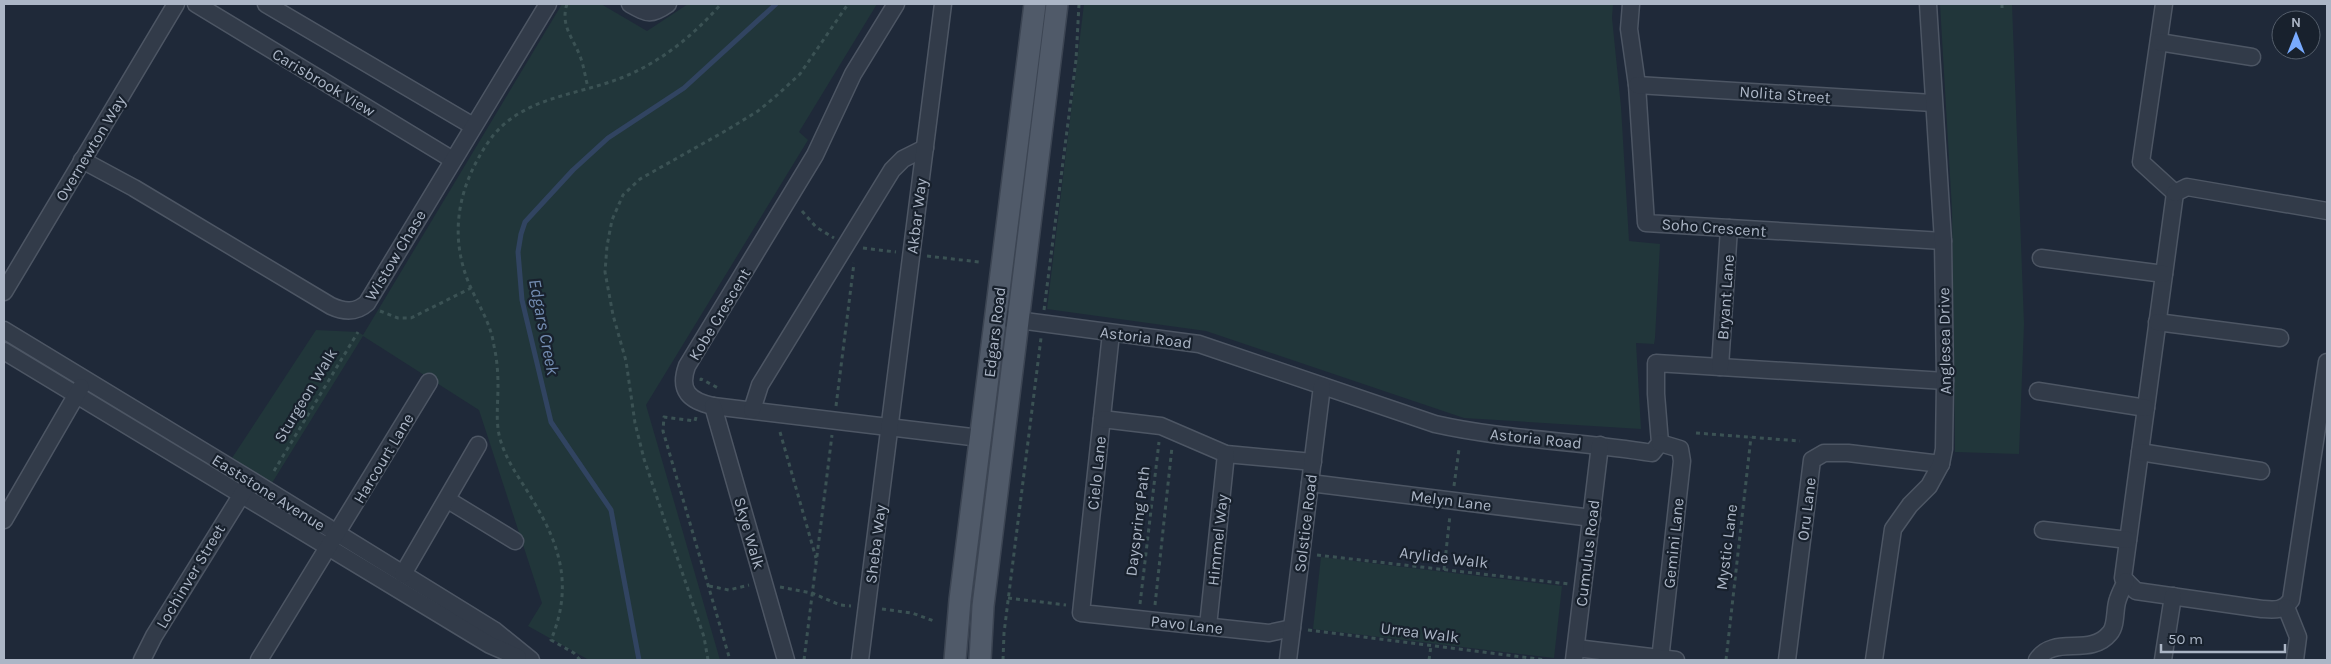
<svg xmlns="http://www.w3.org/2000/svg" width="2331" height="664" viewBox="0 0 2331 664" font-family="Karla,sans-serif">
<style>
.green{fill:#21363a}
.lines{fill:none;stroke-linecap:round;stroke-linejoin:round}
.stream{stroke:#314461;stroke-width:5}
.minor-casing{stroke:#4d5664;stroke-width:19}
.major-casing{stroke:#3c4553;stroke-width:24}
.path{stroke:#3b5254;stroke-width:3;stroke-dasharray:4 4;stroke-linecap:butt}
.minor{stroke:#323b49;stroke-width:16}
.major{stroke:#505a69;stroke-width:21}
.labels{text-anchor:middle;stroke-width:4.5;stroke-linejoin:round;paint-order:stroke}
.street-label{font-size:16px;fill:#acb6c6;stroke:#18212d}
.water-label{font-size:18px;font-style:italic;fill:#738cb1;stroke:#18212d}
</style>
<rect width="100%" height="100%" fill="#1f2939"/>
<g class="green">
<path d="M562,4H601L647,31L688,4H877L799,132L808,140L646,405L720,660H589L528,626L542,603L479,410L363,336L272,483L232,458L316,330L358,332L363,335Z"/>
<path d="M1084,4H1613L1612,18L1621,107L1629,241L1660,244L1655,338L1654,344L1636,343L1641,429L1464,418L1206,331L1047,309Z"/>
<path d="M1940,4H2012L2024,324L2019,454L1955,452L1952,210Z"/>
<path d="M1321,557L1562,586L1554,658L1313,629Z"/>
</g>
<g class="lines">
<path class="stream" d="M639,660L611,510L551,422L522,300L518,252L521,234L525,222L573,170L608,138L684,88L776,4"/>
<g class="minor-casing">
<g id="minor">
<path d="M196,4L453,160"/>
<path d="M266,4L473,126"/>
<path d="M630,4C648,14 651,16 668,4"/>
<path d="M896,4L853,74L815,155L687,366C678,391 690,401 713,406L980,438"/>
<path d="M1631,4L1629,29L1637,85L1646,223L1943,241"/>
<path d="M2164,4L2141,162L2175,193"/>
<path d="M2159,42L2252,57"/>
<path d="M1637,85L1933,103"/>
<path d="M82,160L134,188L331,306C344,312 356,313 367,303L548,4"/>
<path d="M2175,193L2123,578L2136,591L2262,609C2275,610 2283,611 2291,600L2327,362"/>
<path d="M2175,193L2187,187L2327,211"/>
<path d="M2041,258L2164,274"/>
<path d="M4,292L176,4"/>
<path d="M995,317L1199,344L1435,424C1506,440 1580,441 1652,453L1660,443L1656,394V363L1945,381"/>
<path d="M2157,322L2280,338"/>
<path d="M4,330L251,480L494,630L531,660"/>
<path d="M1111,333L1081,613L1269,633L1292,628"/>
<path d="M4,351L490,645L518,657"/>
<path d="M1720,367L1729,228"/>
<path d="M2038,391L2146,408"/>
<path d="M713,406L786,660"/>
<path d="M752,410L760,385L892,170L903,159L925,148"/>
<path d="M1102,419L1161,426L1226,454L1313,462"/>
<path d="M1660,443L1680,449L1682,461L1660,660"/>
<path d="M2140,452L2261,471"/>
<path d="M1310,483L1592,518"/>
<path d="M448,500L515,541"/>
<path d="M4,520L81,387"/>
<path d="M2043,530L2128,540"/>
<path d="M403,574L478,445"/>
<path d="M2286,607L2298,637L2295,660"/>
<path d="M1208,626L1226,454"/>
<path d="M1576,648L1676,660"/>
<path d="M142,660L154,636L247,486"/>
<path d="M259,660L429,382"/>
<path d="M860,660L943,4"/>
<path d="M1288,660L1322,386"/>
<path d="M1574,660L1600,445"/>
<path d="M1787,660L1812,460L1824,453H1848L1941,464"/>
<path d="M1874,660L1893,529L1910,505L1929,486L1941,464L1944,449L1945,381L1943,241L1928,4"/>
<path d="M2037,660C2054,634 2090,658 2110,633C2117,625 2114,609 2118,599C2120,593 2123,587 2126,581"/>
<path d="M2163,660L2173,596"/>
</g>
</g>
<g class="major-casing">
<g id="major">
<path d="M955,660L960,600L1035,4"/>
<path d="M980,660L983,606L1057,4"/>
</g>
</g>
<g class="path">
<path d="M567,4C560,25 573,38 580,56C584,66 585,77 588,87"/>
<path d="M2002,4V11"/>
<path d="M802,211L816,227L834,238"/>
<path d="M863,248L896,252"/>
<path d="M927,256L979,262"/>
<path d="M1044,310L1076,60L1079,4"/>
<path d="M380,311L398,318H411L471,288"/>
<path d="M701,381V379L720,389"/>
<path d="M836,406L854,263"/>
<path d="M696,417L695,421L664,417L663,431L730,660"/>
<path d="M780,432L816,558"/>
<path d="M1696,433L1800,441"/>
<path d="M274,471L358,332"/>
<path d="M1454,486L1459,449"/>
<path d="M1317,555L1569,584"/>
<path d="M1444,570L1450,515"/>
<path d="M709,586L729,590L749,585"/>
<path d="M780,587L812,593L840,605L851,606"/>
<path d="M1008,598L1066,605"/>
<path d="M1140,604L1159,442"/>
<path d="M1155,605L1172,447"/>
<path d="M882,609L912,613L934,621"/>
<path d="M1308,630L1546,660"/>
<path d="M580,660L574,653L551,640C573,587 561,546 532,499C521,480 508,464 501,442C495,424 498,405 498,386C498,373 497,359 494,346C491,324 479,306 470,286C448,235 458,186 489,141C520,97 575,96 621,78C661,62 693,36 721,4"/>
<path d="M708,660L704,637L644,459L635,423L626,361L613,315L605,272L607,246L612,220L623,195L640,179L727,130L758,111L775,97L800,74L848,4"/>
<path d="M804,660L832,435"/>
<path d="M1003,660L1004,633L1041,338"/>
<path d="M1429,660L1431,646"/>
<path d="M1726,660L1751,437"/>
</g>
<use href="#minor" class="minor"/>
<use href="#major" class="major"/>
</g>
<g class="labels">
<g class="street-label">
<text transform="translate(324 82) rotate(31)" y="6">Carisbrook View</text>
<text transform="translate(1785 94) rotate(4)" y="6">Nolita Street</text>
<text transform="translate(90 148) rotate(-59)" y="6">Overnewton Way</text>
<text transform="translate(916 216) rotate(-83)" y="6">Akbar Way</text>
<text transform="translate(1714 227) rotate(4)" y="6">Soho Crescent</text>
<text transform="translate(395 255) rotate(-59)" y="6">Wistow Chase</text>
<text transform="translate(1725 297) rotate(-86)" y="6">Bryant Lane</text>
<text transform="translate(719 314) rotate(-59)" y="6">Kobe Crescent</text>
<text transform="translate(994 332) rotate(-83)" y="6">Edgars Road</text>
<text transform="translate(1146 337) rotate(7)" y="6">Astoria Road</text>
<text transform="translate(1944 341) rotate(-91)" y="6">Anglesea Drive</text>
<text transform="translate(305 395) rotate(-59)" y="6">Sturgeon Walk</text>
<text transform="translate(1536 438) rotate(6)" y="6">Astoria Road</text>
<text transform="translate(383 458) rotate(-59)" y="6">Harcourt Lane</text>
<text transform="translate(1096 473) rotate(-84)" y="6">Cielo Lane</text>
<text transform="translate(269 492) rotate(32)" y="6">Eaststone Avenue</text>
<text transform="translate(1451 500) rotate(7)" y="6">Melyn Lane</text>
<text transform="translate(1806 509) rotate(-83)" y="6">Oru Lane</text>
<text transform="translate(1137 521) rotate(-83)" y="6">Dayspring Path</text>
<text transform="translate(1305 523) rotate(-83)" y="6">Solstice Road</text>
<text transform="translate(750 533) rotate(74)" y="6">Skye Walk</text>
<text transform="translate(1217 540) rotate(-84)" y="6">Himmel Way</text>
<text transform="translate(1673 543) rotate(-84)" y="6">Gemini Lane</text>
<text transform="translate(875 544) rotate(-83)" y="6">Sheba Way</text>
<text transform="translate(1726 547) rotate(-83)" y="6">Mystic Lane</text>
<text transform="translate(1587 553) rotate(-83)" y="6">Cumulus Road</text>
<text transform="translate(1444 557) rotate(7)" y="6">Arylide Walk</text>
<text transform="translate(190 576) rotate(-59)" y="6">Lochinver Street</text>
<text transform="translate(1187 624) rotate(6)" y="6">Pavo Lane</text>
<text transform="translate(1420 632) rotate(7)" y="6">Urrea Walk</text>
</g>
<g class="water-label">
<text transform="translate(544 327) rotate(79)" y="6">Edgars Creek</text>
</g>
</g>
<rect width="2331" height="664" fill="none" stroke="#acb6c6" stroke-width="10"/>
<g transform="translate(2296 35)"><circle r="24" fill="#18212d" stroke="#535d6a"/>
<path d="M0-4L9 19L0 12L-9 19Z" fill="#79abff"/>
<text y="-8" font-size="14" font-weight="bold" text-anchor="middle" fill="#acb6c6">N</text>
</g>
<path d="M2161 644v8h124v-8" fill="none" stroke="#acb6c6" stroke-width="2.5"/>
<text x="2168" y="644" font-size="15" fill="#acb6c6" stroke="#18212d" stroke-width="4" paint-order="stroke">50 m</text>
</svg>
